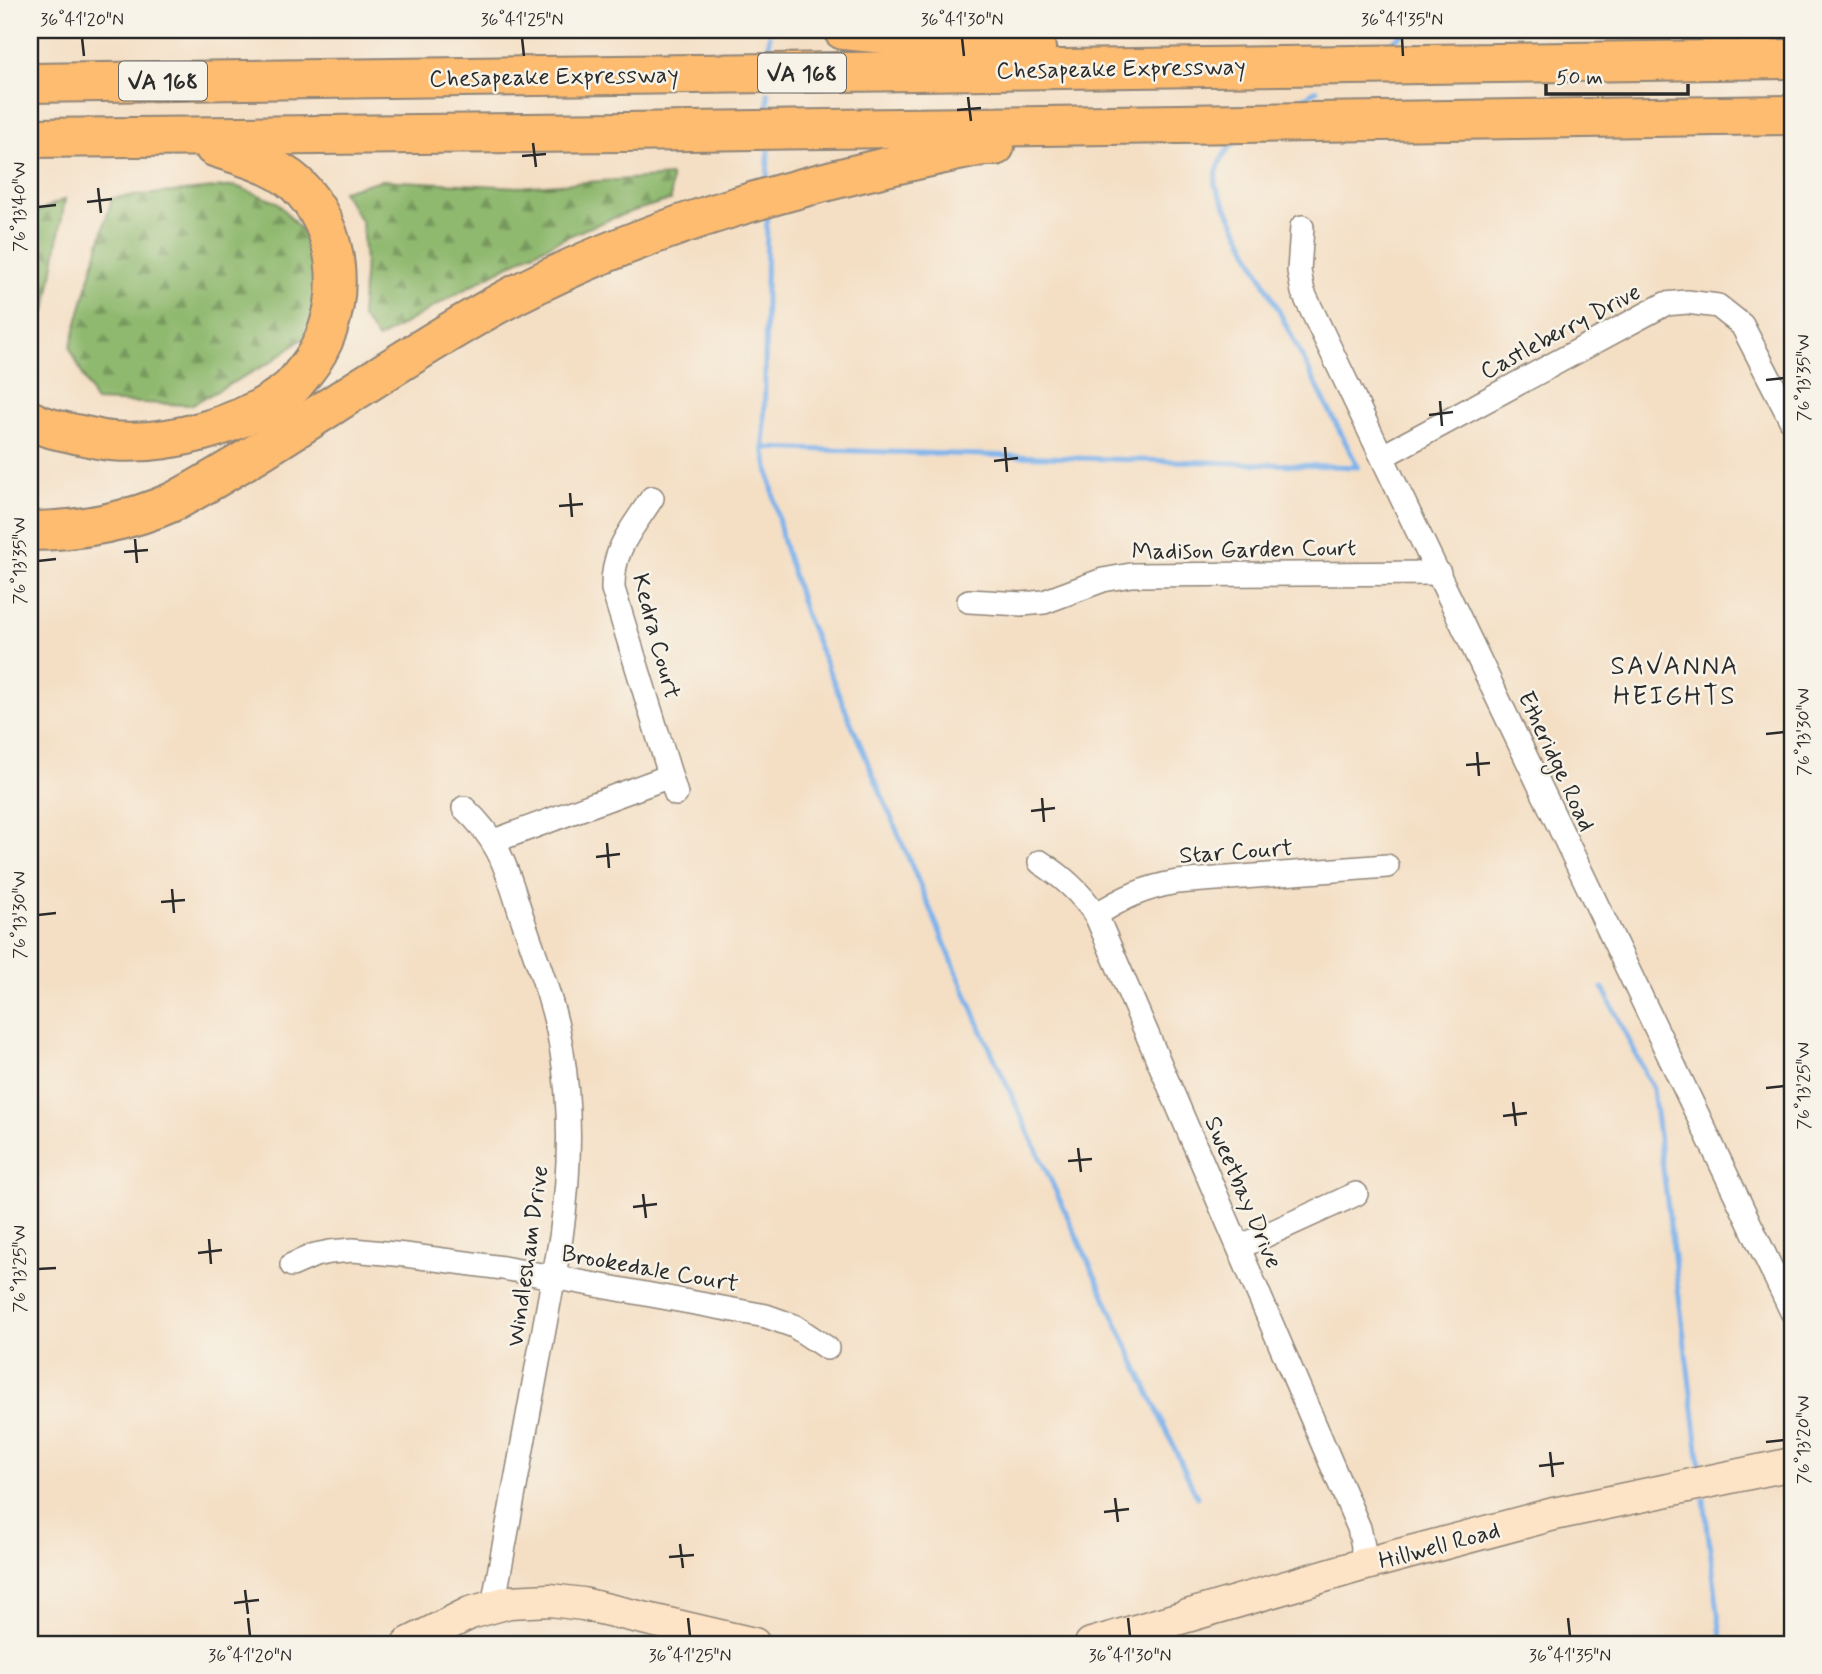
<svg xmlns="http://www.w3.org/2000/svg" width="1822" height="1674" viewBox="0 0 1822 1674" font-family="Mynerve,sans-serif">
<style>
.forest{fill:url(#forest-firs);stroke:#5e724e;stroke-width:2}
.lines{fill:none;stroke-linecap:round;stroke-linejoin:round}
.stream{stroke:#7cb2eb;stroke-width:5}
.street-casing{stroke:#908578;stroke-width:26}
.secondary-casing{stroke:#908578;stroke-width:35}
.highway-casing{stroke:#908578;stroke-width:42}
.street{stroke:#fff;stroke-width:23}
.secondary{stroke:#fee4c6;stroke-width:32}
.highway{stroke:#fdbc70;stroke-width:38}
.ticks{fill:none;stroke:#2b2b2b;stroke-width:2.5}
.labels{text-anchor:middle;stroke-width:5;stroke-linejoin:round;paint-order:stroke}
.shield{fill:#f7f3e8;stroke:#686764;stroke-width:2}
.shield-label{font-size:23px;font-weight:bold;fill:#2b2b2b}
.street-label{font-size:24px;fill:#2b2b2b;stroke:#f7f3e8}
.neighbourhood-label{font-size:26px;letter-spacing:2px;fill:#2b2b2b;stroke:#f7f3e8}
.neatline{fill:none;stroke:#2b2b2b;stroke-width:2.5}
.ticks-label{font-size:18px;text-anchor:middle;fill:#2b2b2b}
</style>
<defs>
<pattern id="forest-firs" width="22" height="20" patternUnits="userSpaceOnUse" patternTransform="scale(1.75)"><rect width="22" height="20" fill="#90b970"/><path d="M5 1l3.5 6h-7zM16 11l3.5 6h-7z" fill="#76975c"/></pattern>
</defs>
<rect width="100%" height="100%" fill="#f7f3e8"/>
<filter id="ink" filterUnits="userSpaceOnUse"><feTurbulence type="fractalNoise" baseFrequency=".0143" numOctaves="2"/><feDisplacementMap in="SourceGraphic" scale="14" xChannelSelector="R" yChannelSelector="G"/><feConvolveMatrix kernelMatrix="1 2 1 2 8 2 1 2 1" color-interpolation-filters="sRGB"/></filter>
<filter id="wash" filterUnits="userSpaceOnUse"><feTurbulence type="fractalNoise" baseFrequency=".00686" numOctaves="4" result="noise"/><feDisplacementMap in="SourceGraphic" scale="28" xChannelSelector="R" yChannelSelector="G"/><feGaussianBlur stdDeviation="1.57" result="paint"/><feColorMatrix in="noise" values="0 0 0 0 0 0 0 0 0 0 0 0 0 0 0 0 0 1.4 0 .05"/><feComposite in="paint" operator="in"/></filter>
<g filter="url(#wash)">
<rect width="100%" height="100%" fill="#f4dfc5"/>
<g class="forest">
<path d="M671,176V200C565,227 472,285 378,339L361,316L365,263L362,222L342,191L381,180L518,187Z"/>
<path d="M235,186L277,202L308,238L319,289L308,335L271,362L191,405L95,401L70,348L112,198Z"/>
<path d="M65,199L46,311L30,327V215Z"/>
</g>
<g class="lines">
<g class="stream">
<path d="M1788,30L1792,39"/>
<path d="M1394,40L1410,30"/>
<path d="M769,53V36"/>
<path d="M1294,104L1317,90"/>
<path d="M768,110V93"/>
<path d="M767,184L768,150"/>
<path d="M767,213L764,448L783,542L807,619L981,1029L1197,1497"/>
<path d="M764,448L1358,467L1215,185C1216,167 1224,149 1239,140"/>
<path d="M1603,988L1653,1089L1700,1465"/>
<path d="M1704,1499L1722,1644"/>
</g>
</g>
</g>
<g filter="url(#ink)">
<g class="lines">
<g class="street-casing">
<g id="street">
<path d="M1302,227L1299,271L1303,292L1792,1312"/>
<path d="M1383,456L1665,304L1687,302L1718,306L1742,325L1792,422"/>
<path d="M652,498C631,531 612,549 613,589L676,794"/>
<path d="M969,601L1022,604L1044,602L1103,580L1131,575L1439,573"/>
<path d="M464,808C504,845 507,874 524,923C538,964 554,1004 561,1046C572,1109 570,1174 561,1237L493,1606"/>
<path d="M494,841L670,776"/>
<path d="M1040,862C1063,877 1080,892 1096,915L1359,1528L1363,1546L1362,1565"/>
<path d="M1096,915C1124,897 1144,888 1177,882L1387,866"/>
<path d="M1240,1247L1356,1194"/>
<path d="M292,1265L315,1255L330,1252L353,1250L405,1255L503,1268L766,1316L794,1326L827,1348"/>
</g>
</g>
<g class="secondary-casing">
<g id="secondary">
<path d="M408,1644L470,1613L509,1602L550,1600L583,1604L754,1644"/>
<path d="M1091,1644L1362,1565L1554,1514L1792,1464"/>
</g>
</g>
<g class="highway-casing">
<g id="highway">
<path d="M843,30L1036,48"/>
<path d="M30,83L1792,59"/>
<path d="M30,138L624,132L1792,115"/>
<path d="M30,420C44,428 59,430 75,434C87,436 99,440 111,441C168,446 242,426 287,391C294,386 299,378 304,372C346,321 347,241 303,191C282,166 244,157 214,147"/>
<path d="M30,531C79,531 130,521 175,501C285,441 386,366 496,305C647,223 816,180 983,146H995"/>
</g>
</g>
<use href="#street" class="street"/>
<use href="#secondary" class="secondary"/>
<use href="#highway" class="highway"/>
</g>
</g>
<path class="ticks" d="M82,38L84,56M522,38L524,56M962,38L964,56M1402,38L1403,56M968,97L971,121M957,110L981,108M533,143L536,167M522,156L546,154M98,188L101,213M87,202L112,199M38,207L56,205M1766,380L1784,378M1440,401L1442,426M1429,415L1453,412M1005,447L1007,472M994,461L1018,458M570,493L572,517M559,506L583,504M135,539L137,563M124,552L148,550M38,561L56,559M1766,734L1784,732M1477,752L1479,776M1466,765L1490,763M1042,798L1044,822M1031,811L1055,808M607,843L609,868M596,857L620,854M172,889L174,913M161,902L185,900M38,915L56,913M1766,1088L1784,1086M1513,1102L1516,1126M1503,1116L1527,1113M1078,1148L1081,1172M1068,1161L1092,1159M643,1194L646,1218M633,1207L657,1204M209,1239L211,1264M198,1253L222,1250M38,1269L56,1268M1766,1442L1784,1440M1550,1452L1553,1477M1539,1466L1564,1463M1115,1498L1118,1522M1104,1512L1129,1509M680,1544L683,1568M669,1557L694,1555M245,1590L248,1614M234,1603L259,1600M248,1618L250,1636M688,1618L690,1636M1128,1618L1130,1636M1568,1618L1570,1636"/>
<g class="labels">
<g class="shield">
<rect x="758" y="53.5" width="88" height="39" rx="5"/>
<rect x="119" y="61.5" width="88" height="39" rx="5"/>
</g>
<g class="shield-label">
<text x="802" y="81">VA 168</text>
<text x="163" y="89">VA 168</text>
</g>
<g class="street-label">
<text transform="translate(1121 68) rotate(-1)" y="8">Chesapeake Expressway</text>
<text transform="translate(554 76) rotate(-1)" y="8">Chesapeake Expressway</text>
<text transform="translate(1560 331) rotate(-28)" y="8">Castleberry Drive</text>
<text transform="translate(1244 549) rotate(-1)" y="8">Madison Garden Court</text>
<text transform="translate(657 636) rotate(75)" y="8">Kedra Court</text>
<text transform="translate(1557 761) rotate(65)" y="8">Etheridge Road</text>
<text transform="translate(1236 851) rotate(-4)" y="8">Star Court</text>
<text transform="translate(1244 1192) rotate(67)" y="8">Sweetbay Drive</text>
<text transform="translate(527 1256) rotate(-82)" y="8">Windlesham Drive</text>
<text transform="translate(650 1268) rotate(10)" y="8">Brookedale Court</text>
<text transform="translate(1439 1545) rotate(-15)" y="8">Hillwell Road</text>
</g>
<g class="neighbourhood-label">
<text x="1675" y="674">SAVANNA<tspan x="1675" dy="30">HEIGHTS</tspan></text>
</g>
</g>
<rect width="1822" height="1674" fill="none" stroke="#f7f3e8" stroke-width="77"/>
<path d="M1546 84v10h142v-10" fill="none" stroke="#2b2b2b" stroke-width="3.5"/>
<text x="1556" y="84" font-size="21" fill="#2b2b2b" stroke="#f7f3e8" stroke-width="5" paint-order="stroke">50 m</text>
<rect x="38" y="38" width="1746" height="1598" class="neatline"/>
<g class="ticks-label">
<text x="82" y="25">36°41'20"N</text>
<text x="522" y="25">36°41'25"N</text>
<text x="962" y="25">36°41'30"N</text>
<text x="1402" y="25">36°41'35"N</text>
<text transform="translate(19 207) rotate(-90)" y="6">76°13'40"W</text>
<text transform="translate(1803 378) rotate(-90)" y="6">76°13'35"W</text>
<text transform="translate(19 561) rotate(-90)" y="6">76°13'35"W</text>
<text transform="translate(1803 732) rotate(-90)" y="6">76°13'30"W</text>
<text transform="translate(19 915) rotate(-90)" y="6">76°13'30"W</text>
<text transform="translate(1803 1086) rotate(-90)" y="6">76°13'25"W</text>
<text transform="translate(19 1269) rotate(-90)" y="6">76°13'25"W</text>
<text transform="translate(1803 1440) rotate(-90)" y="6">76°13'20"W</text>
<text x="250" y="1661">36°41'20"N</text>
<text x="690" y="1661">36°41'25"N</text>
<text x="1130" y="1661">36°41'30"N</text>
<text x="1570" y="1661">36°41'35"N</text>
</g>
</svg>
